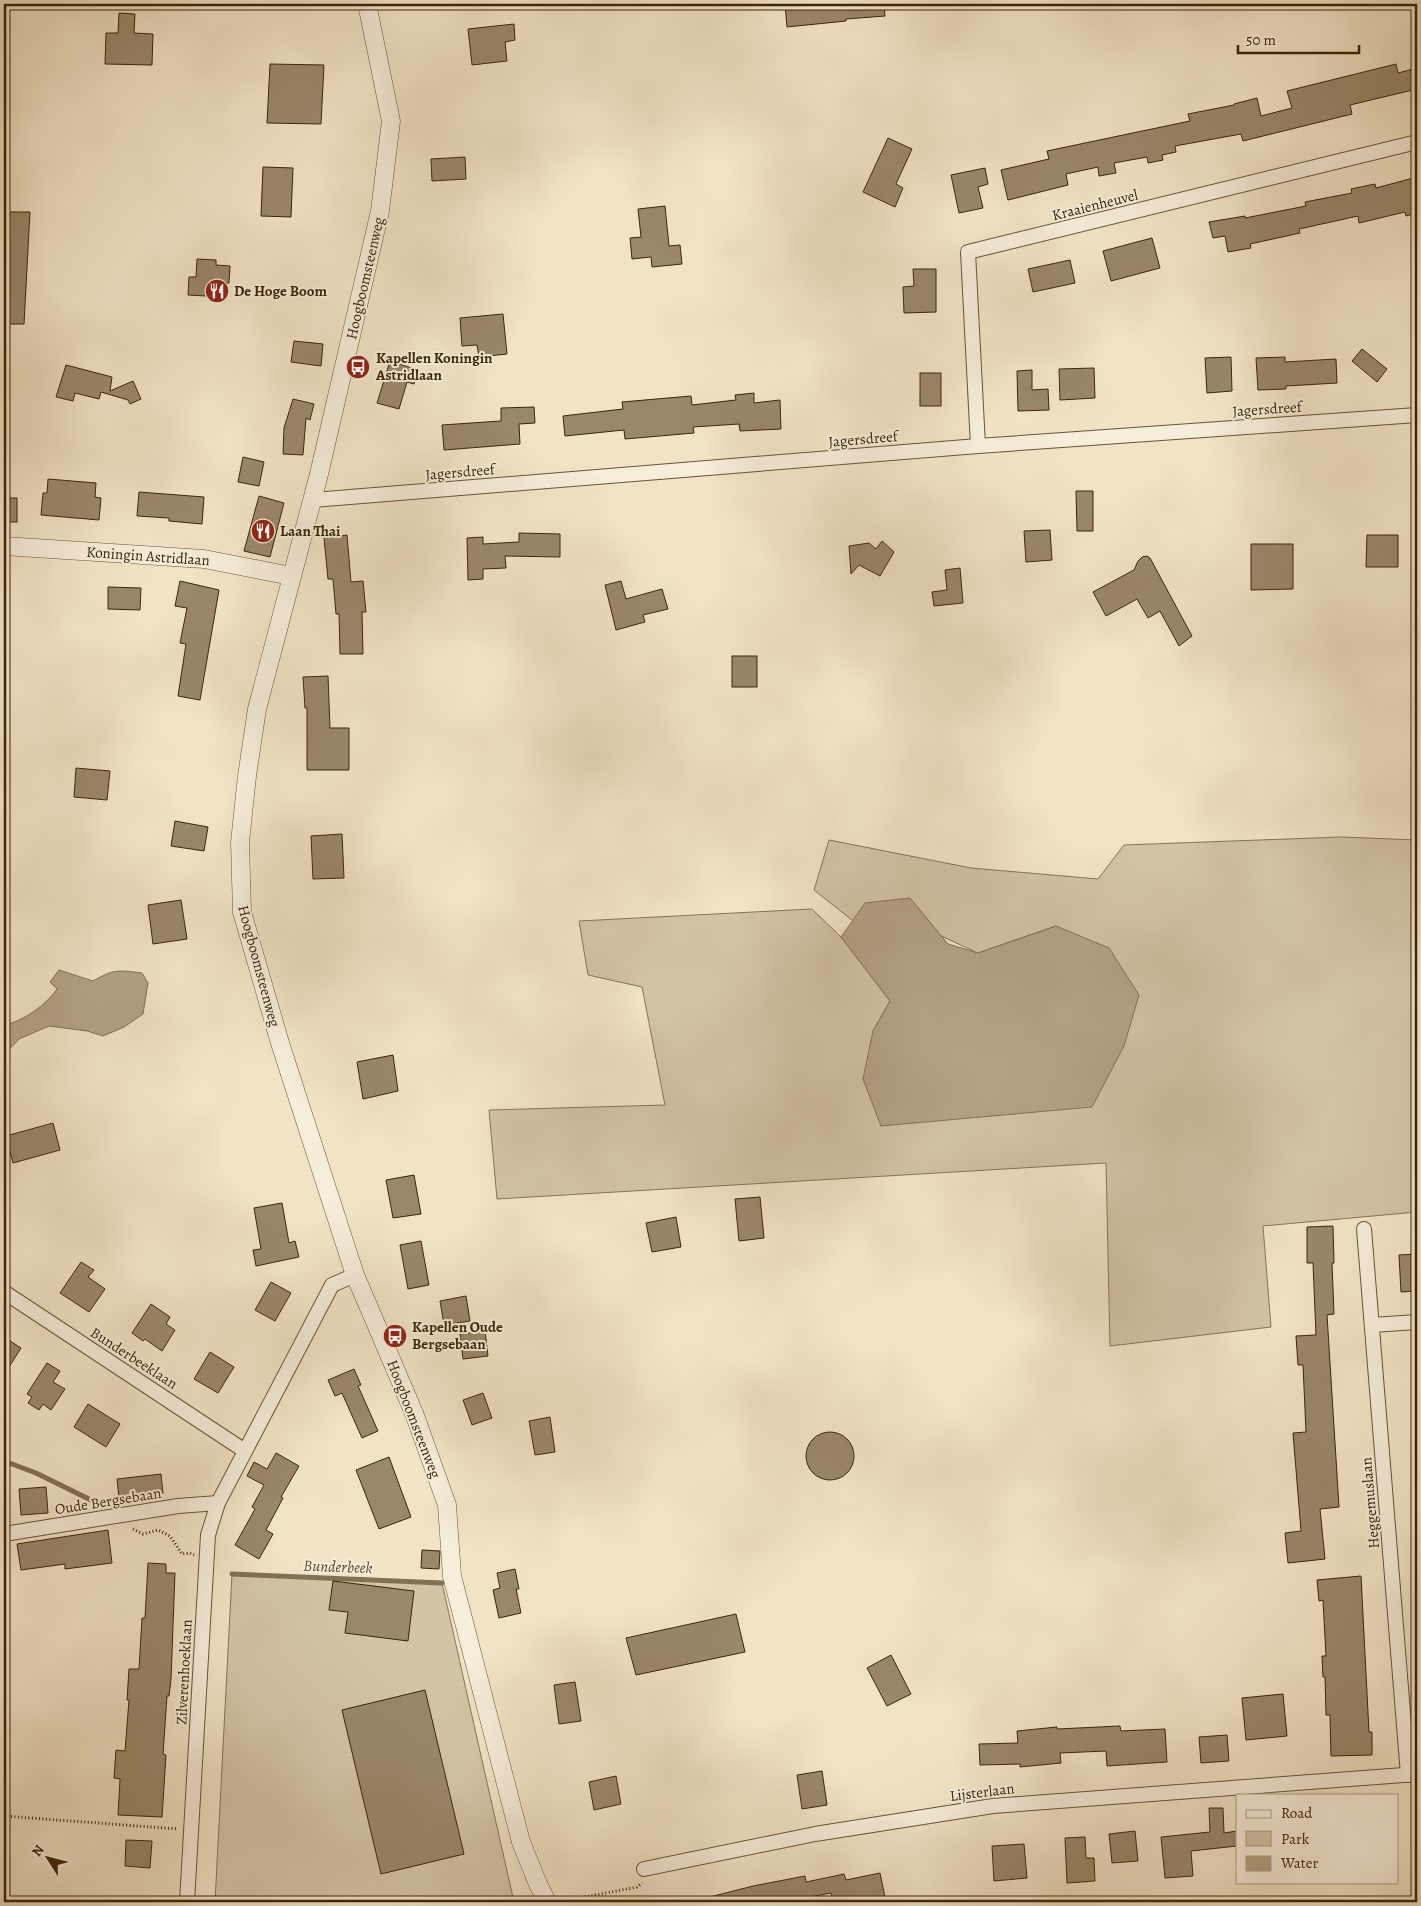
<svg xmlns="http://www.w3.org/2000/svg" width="1421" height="1906" viewBox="0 0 1421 1906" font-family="Alegreya,serif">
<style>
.green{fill:#d2c4a6;stroke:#877458}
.water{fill:#b3a386;stroke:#837154}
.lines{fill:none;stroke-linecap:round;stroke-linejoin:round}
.stream{stroke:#837154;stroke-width:5}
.building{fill:#9a886b;stroke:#3c2509}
.minor-casing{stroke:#695538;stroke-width:16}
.tertiary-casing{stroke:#695538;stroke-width:19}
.path{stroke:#3c2509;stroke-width:3;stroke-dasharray:1 2.5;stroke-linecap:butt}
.minor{stroke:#f6edda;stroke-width:14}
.tertiary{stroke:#f6edda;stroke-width:18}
.labels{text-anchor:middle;stroke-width:4;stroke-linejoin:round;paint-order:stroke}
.street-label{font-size:15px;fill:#3c2509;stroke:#f6edda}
.poi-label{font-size:15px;font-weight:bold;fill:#3c2509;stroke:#f6edda;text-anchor:start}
.water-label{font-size:16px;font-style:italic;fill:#604b2e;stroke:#f6edda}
</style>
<rect width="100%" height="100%" fill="#f1e4c6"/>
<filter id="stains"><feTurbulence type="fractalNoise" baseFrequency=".004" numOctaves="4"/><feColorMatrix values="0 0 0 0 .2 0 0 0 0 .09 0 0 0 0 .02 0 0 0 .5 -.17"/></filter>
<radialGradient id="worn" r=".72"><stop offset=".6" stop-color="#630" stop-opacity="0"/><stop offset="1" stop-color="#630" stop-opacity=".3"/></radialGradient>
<g class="green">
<path d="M1341,837L1417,840V1212L1263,1226L1271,1327L1110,1346L1106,1163L497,1199L489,1110L665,1105L642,987L588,975L579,921L812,909L841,937L890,1001L873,1031L1056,926L978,953L911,922L857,924L814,890L829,840L971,868L1098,879L1124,845Z"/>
<path d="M232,1574L442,1583L514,1902H215Z"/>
</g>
<g class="water">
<path d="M910,898L948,944L978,953L1056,926L1109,948L1139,995L1124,1046L1092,1107L881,1126L863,1079L873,1031L890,1001L841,937L865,903Z"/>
<path d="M59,970L93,981C114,969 118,970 142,973L148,983L143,1014L124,1027L103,1036L87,1031L49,1026L19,1039L4,1055V1025C24,1021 46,1005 57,989L50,982Z"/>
</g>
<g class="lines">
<g class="stream">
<path d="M4,1461L36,1473L101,1505"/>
<path d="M232,1574L442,1583"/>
</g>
</g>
<g class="building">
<path d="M785,4H884L885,16L846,19V21L787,27Z"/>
<path d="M119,13L135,14L134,33L153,34L152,65L105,64L106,33H118Z"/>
<path d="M514,24L515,40L505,42L507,61L472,65L468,29Z"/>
<path d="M270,64L324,65L321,124L267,123Z"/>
<path d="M1396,64L1398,73L1413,69L1417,89L1350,105L1352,114L1243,141L1241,134L1175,146L1176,152L1162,155L1163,160L1148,163L1147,157L1114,163L1116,173L1099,176L1098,167L1066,174L1068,185L1008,200L1001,170L1049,159L1047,151L1190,121L1188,114L1234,105V104L1257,98L1261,116L1292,108L1287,91Z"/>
<path d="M888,138L912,149L896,184L903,188L895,207L863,192Z"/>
<path d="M465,157L466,179L432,181L431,159Z"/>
<path d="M263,167L293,168L291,217L261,216Z"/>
<path d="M985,168L988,184L978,187L983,208L959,213L951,175Z"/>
<path d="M1417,177V213L1406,216L1405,212L1359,223L1358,216L1299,229L1300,233L1250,244L1251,248L1228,252L1225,236L1213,238L1209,222L1245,216V218L1306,206L1305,202L1352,193L1351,189L1375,184L1376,188Z"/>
<path d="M665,206L669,246L680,245L682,264L652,267L651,257L632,259L630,238L641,237L638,209Z"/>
<path d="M4,212H30L24,324H4Z"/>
<path d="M1152,238L1160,268L1111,281L1103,251Z"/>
<path d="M197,259L216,260V265L230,266L229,283H224V297L188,295L189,277H196Z"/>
<path d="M1070,260L1075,283L1033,292L1028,269Z"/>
<path d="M913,269H936V312L904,313L903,287L914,286Z"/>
<path d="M503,314L507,354L479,357L477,345L462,346L460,318Z"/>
<path d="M294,341L323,344L321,366L291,362Z"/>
<path d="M1362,349L1387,369L1377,382L1352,361Z"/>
<path d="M1231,357L1232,391L1207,393L1205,358Z"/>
<path d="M1285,357V362L1336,359L1337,383L1286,386V389L1258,390L1256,358Z"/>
<path d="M390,361L418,370L414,384L407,382L399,409L377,403Z"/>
<path d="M66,365L112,377L110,391L133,381L141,399L130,404L128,400L101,392L99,399L75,393L73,401L56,397Z"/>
<path d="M1094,368L1095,398L1060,400L1059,369Z"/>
<path d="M1032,370V390L1048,389L1049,410L1018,411L1017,371Z"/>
<rect x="920" y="373" width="21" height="33"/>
<path d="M754,393V403L780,400L781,429L740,431L739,424L693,427L694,433L625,439L624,430L565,436L563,416L623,409L622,402L691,396L692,405L736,400L735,395Z"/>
<path d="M293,399L314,404L310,420L306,418L303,455L283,454L284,428Z"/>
<path d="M534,407L535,423L519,424L520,444L444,450L442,425L501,421V408Z"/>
<path d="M243,457L264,462L259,486L238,482Z"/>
<path d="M48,479L96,483L95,497L101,498L99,520L41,515L43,493H47Z"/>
<path d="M1076,491H1093V531H1077Z"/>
<path d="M139,492L204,497L202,524L169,521V518L137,516Z"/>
<path d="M259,496L284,503L270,557L244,551Z"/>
<rect x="4" y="498" width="13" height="24"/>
<path d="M1050,530L1052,560L1026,562L1024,531Z"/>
<path d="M519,533L560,534V557L505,556L506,568L483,569V579L468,580L467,538L483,537V544L519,542Z"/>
<path d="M347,535L351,582L363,581L366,612H362L363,654H340L339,614H336L333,579H328L324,538Z"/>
<path d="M1367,535H1398V567H1366Z"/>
<path d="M882,541L894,552L880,576L859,565L851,574L849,546L869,543L876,549Z"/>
<path d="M1251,544H1293V589L1251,590Z"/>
<path d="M1147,556L1150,558L1192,636L1179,646L1160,611L1148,618L1137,599L1106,616L1093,592L1134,570L1138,561L1142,557Z"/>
<path d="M960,568L963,603L934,606L932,592L947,590L945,570Z"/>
<path d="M180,581L219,590L200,700L178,696L186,644L180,643L187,608L175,606Z"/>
<path d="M621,581L626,599L662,589L668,609L643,615L645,622L616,630L605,585Z"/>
<path d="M108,587L141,588L140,610L108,609Z"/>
<rect x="732" y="656" width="25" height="31"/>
<path d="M328,676L330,728H349V770H307V708H305L303,677Z"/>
<path d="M76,768L110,771L107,800L74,797Z"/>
<path d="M175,821L208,827L204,851L171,846Z"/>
<path d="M342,834L344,878L313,879L311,836Z"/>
<path d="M181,900L187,939L153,944L148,905Z"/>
<path d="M393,1055L398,1091L363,1099L357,1062Z"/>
<path d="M53,1123L60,1150L13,1163L6,1136Z"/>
<path d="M414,1175L421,1214L393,1218L386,1180Z"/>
<path d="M760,1197L764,1238L739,1241L735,1199Z"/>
<path d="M282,1203L289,1243L295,1241L299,1257L256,1266L253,1250L261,1249L254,1208Z"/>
<path d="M676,1217L681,1247L652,1252L646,1223Z"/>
<path d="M1333,1226L1334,1263H1332L1334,1314L1327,1315L1339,1507L1320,1509L1325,1559L1288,1563L1285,1533L1301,1531L1293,1433L1306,1432L1303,1365H1298L1296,1336L1316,1335L1313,1263H1307V1227Z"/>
<path d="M421,1241L429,1285L408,1289L400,1245Z"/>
<path d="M1417,1254V1291L1401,1292L1399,1255Z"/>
<path d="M81,1262L94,1270L88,1277L105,1289L89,1312L60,1293Z"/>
<path d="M271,1282L291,1293L275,1321L255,1310Z"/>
<path d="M466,1296L470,1321L444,1325L440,1301Z"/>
<path d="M151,1304L170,1317L166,1324L175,1330L162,1351L145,1339L143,1341L132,1333Z"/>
<path d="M485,1331L488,1356L463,1359L460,1334Z"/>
<path d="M4,1337L21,1348L4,1375Z"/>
<path d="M210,1352L234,1367L218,1393L194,1379Z"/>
<path d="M47,1363L60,1371L53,1382L65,1389L51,1410L43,1404L39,1410L28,1403L32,1397L27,1394Z"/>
<path d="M354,1369L361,1385L358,1386L378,1431L362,1438L342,1393L335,1396L328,1380Z"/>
<path d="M483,1393L492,1418L472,1425L463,1400Z"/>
<path d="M88,1404L120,1424L106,1447L74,1427Z"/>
<path d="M550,1417L555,1452L535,1455L529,1421Z"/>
<circle cx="830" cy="1456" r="24"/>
<path d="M276,1453L299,1466L281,1497L283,1498L266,1530L273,1534L259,1559L235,1545L255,1509L252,1507L264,1485L247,1476L254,1462L267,1469Z"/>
<path d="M389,1457L411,1517L379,1529L356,1470Z"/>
<path d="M161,1474L163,1493L119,1498L117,1479Z"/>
<path d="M46,1487L48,1513L21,1515L19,1489Z"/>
<path d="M108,1530L112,1563L65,1569V1564L21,1570L17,1544Z"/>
<path d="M422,1550L440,1551L439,1569L421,1568Z"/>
<path d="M148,1563L166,1564V1573H175L171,1679L169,1696H167L163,1754L166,1755L162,1817L118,1815L120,1779L114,1778L116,1750L125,1751L129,1700H127L129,1669H139L142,1618H145Z"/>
<path d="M515,1569L519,1589H516L521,1613L499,1618L493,1590L500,1588L497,1573Z"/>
<path d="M1361,1576L1369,1732H1372V1755L1331,1756L1330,1715H1326L1325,1677H1323L1322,1656H1326L1323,1600L1319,1601L1317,1580Z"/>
<path d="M333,1581L414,1591L408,1641L345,1633L348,1612L329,1610Z"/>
<path d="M736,1614L745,1652L636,1675L626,1638Z"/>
<path d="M891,1655L911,1694L887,1706L867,1668Z"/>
<path d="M575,1682L581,1721L559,1724L554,1685Z"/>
<path d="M425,1690L464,1854L381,1874L342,1710Z"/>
<path d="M1283,1694L1287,1736L1246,1740L1242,1698Z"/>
<path d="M1120,1726L1121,1731L1165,1729L1167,1762L1107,1766L1106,1751L1060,1753L1061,1763L1020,1767V1764L980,1765L979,1744L1018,1743L1017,1731L1057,1727V1729Z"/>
<path d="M1227,1735L1229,1761L1201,1763L1199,1737Z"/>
<path d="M822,1771L827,1805L802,1809L797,1775Z"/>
<path d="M616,1776L621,1804L594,1810L589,1782Z"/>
<path d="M1209,1808H1223L1224,1833L1237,1831V1846L1191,1851L1193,1876L1165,1878L1161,1837L1210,1832Z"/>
<path d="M1135,1831L1138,1861L1112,1863L1109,1834Z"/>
<path d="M1085,1837L1086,1858H1094L1095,1881L1067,1883L1065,1838Z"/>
<path d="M126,1840L152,1841L150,1868L125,1866Z"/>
<path d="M1024,1844L1027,1878L994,1881L992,1846Z"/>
<path d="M880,1873L885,1897L859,1902H833L831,1893L784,1902H707L706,1898L753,1886L805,1876L806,1882L844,1874L846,1880Z"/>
</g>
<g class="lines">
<g class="minor-casing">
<g id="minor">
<path d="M978,446L968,252L1417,142"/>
<path d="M313,500L978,446L1417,415"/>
<path d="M1364,1229L1408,1775"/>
<path d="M4,1292L245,1451"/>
<path d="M1372,1325L1417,1322"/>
<path d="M4,1534L178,1506L218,1503"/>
<path d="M644,1869L815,1834L993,1806L1417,1774"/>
<path d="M187,1902L208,1535L218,1503L332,1285L355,1275"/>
</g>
</g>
<g class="tertiary-casing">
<g id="tertiary">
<path d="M367,4L391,121L380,211L319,474L257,709L247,776L240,842L242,912L280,1043L355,1275L414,1413L447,1505L452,1576L521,1842L538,1884L547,1902"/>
<path d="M4,546L204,559L291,576"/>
</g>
</g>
<g class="path">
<path d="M133,1529L143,1534L158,1530L170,1536L182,1554L190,1553L194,1555"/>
<path d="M4,1816L178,1829"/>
<path d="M573,1902L574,1899L637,1887L642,1883"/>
</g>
<use href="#minor" class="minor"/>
<use href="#tertiary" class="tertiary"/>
</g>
<defs>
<g id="restaurant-disc" transform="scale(1.25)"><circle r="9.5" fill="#8f2418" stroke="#f6edda"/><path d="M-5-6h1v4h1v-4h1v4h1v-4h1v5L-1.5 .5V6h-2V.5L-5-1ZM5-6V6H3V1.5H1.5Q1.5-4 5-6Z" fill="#fff"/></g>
<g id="bus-disc" transform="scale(1.25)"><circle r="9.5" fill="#8f2418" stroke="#f6edda"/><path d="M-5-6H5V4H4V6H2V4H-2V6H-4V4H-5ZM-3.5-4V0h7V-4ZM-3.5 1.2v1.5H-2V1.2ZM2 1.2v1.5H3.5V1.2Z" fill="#fff"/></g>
</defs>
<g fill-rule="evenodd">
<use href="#restaurant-disc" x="217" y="291"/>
<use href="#bus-disc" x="358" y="367"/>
<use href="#restaurant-disc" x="263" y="531"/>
<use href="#bus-disc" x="395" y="1336"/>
</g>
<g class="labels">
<g class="street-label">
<text transform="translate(1095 205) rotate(-14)" y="5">Kraaienheuvel</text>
<text transform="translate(365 278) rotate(-77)" y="5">Hoogboomsteenweg</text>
<text transform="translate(1267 409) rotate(-4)" y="5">Jagersdreef</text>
<text transform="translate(863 439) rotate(-5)" y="5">Jagersdreef</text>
<text transform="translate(460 472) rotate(-5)" y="5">Jagersdreef</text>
<text transform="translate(148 556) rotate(4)" y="5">Koningin Astridlaan</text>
<text transform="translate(259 966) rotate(75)" y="5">Hoogboomsteenweg</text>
<text transform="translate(134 1358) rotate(33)" y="5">Bunderbeeklaan</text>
<text transform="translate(414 1419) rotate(69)" y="5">Hoogboomsteenweg</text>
<text transform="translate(108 1501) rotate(-9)" y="5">Oude Bergsebaan</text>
<text transform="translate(1370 1503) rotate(-95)" y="5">Heggemuslaan</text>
<text transform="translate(184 1672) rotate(-87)" y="5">Zilverenhoeklaan</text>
<text transform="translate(982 1792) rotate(-7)" y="5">Lijsterlaan</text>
</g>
<g class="poi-label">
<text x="234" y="296">De Hoge Boom</text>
<text x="376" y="363">Kapellen Koningin<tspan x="376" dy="17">Astridlaan</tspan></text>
<text x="280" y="536">Laan Thai</text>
<text x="412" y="1332">Kapellen Oude<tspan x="412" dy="17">Bergsebaan</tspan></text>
</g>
<g class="water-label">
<text transform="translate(338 1566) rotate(2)" y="6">Bunderbeek</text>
</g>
</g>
<rect width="1421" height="1906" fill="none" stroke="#f1e4c6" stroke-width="20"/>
<rect x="5" y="5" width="1411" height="1896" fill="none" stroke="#3c2509" stroke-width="2.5"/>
<rect x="10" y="10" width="1401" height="1886" fill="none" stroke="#3c2509"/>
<rect x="1236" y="1794" width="162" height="90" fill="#f6edda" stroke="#ac9d86"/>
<rect x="1246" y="1810" width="25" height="8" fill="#f6edda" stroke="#ac9d86"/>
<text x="1281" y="1818" font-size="15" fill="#3c2509">Road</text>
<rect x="1246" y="1831" width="25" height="15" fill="#d2c4a6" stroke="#ac9d86"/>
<text x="1281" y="1844" font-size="15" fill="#3c2509">Park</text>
<rect x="1246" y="1856" width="25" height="15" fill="#b3a386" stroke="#ac9d86"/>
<text x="1281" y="1868" font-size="15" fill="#3c2509">Water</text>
<g transform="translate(48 1858) rotate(306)" stroke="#f6edda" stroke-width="4" paint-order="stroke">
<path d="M0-4L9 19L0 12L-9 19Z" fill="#3c2509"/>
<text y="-8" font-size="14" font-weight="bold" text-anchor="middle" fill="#3c2509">N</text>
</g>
<path d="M1238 45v8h121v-8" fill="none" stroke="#3c2509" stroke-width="2.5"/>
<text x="1246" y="45" font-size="15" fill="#3c2509" stroke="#f6edda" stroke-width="4" paint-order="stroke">50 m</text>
<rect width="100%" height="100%" filter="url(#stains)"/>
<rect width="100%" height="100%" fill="url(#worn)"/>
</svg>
